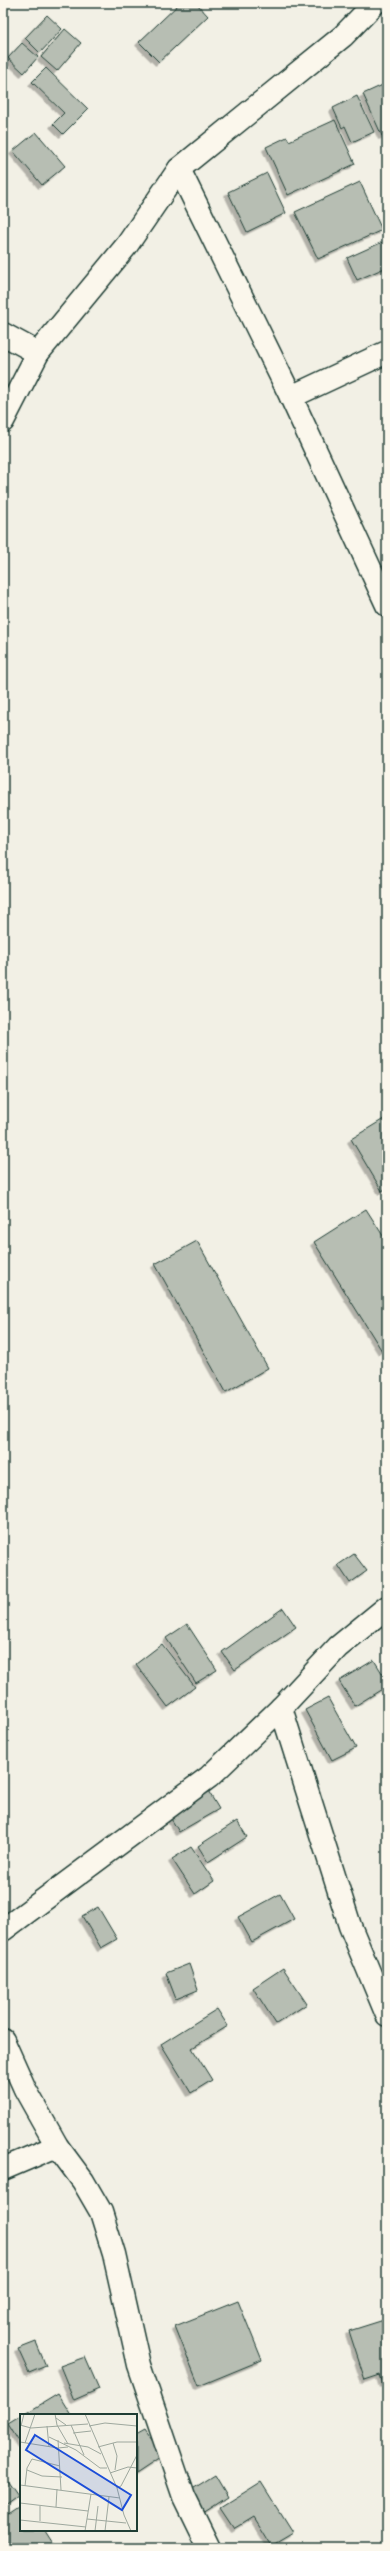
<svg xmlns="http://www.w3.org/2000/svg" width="390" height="2551" viewBox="0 0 390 2551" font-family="'Playpen Sans',sans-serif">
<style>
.building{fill:#b7beb3;stroke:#1f3d34;filter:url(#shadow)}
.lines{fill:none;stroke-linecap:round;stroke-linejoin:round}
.street-casing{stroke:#1f3d34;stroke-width:25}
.street{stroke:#fbf7ec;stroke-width:22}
.inset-road{fill:none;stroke:#9ea89e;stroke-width:1}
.view{fill:#1d4ed8;fill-opacity:0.15;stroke:#1d4ed8;stroke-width:2}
.inset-edge{fill:none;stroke:#1f3d34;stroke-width:2}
</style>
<defs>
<filter id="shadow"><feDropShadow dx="-3.5" dy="3.5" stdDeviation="0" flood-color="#0004"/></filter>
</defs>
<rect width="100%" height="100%" fill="#f2f0e5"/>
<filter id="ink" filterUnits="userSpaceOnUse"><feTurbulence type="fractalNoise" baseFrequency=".025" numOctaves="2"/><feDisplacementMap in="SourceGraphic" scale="8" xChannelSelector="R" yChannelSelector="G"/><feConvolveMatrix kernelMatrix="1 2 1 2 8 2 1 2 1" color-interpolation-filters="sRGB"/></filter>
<g filter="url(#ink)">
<g class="building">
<path d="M180,3H196L208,16L159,62L139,42Z"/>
<path d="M47,15L62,29L40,53L25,38Z"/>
<path d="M65,29L81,43L57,71L41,57Z"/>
<path d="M22,43L38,57L24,73L8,58Z"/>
<path d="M46,68L88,109L63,134L53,124L64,113L32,82Z"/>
<path d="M387,83V134L382,136L363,94Z"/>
<path d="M357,96L374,132L352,142L345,126L342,128L333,108Z"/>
<path d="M335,120L355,164L288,195L266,147L287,137L289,141Z"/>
<path d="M36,132L65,166L42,185L13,151Z"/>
<path d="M267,173L286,213L247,232L228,192Z"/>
<path d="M360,182L382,230L318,259L295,212Z"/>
<path d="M387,240V267L357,280L347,258Z"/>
<path d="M387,1117V1188L382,1191L351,1139Z"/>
<path d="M366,1209L387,1242V1347L382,1351L314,1242Z"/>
<path d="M197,1241L268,1368L226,1392L155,1264Z"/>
<path d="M354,1554L367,1571L350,1583L338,1565Z"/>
<path d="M283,1608L296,1627L235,1670L222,1652Z"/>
<path d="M187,1624L217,1670L196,1683L166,1638Z"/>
<path d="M162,1644L195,1687L168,1707L136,1664Z"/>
<path d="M374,1660L387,1681V1686L355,1706L339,1681Z"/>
<path d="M328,1698L356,1748L332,1760L305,1710Z"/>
<path d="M207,1789L219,1809L179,1832L167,1812Z"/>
<path d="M237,1821L247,1837L208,1862L198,1846Z"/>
<path d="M191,1847L214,1881L195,1894L172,1859Z"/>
<path d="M280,1894L294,1919L252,1942L238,1917Z"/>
<path d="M98,1907L117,1939L101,1948L82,1916Z"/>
<path d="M189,1964L198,1990L176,1999L166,1973Z"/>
<path d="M283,1968L307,2004L276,2024L253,1988Z"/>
<path d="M217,2009L228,2026L192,2048L212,2080L191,2093L161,2044Z"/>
<path d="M238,2301L262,2360L199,2386L175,2326Z"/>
<path d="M387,2319V2382L383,2384L380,2375L365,2380L349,2331Z"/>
<path d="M36,2342L46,2366L29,2373L18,2349Z"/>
<path d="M85,2357L99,2389L74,2400L60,2366Z"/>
<path d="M58,2394L71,2415H23Z"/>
<path d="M21,2416V2445L8,2424Z"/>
<path d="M145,2430L163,2456L136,2474V2435Z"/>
<path d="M3,2474L18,2495L3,2506Z"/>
<path d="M215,2475L228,2497L200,2515L186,2493Z"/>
<path d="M261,2482L293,2533L271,2546L253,2517L235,2528L221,2507Z"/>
<path d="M21,2506V2530H45L56,2547L4,2548L3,2518Z"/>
</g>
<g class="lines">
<g class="street-casing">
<g id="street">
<path d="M179,169L291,397L387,605"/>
<path d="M3,334L38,353"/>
<path d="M291,397L387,352"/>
<path d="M3,421L38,353L127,245L179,169L343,36L375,3"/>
<path d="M281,1708L350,1926L387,2015"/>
<path d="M3,1930L209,1777L281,1708L338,1647L387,1607"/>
<path d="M3,2040L25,2089L57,2146L83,2181L101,2212L114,2254L139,2365L184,2497L209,2548"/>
<path d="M3,2169L57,2146"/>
</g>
</g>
<use href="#street" class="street"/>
</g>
</g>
<g transform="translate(20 2414)">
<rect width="117" height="117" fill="#f2f0e5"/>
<path class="inset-road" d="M35,0L37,11L48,30M65,0L97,74L104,101L111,117M36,4L46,11M0,11L11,14L68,10M51,11L64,41M1,12L4,0M27,12L29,33M69,12L85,9L117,12M53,19L71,17M29,23L56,36L80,54H87M38,26L41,76M0,28L38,34L48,33M5,29L15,0M44,29L68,33L81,40M93,29L97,42L95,56M78,33L97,28H117M7,56L22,62L42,63M90,59L108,53L117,54M0,71L100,84M5,72L7,54L12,45L40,52M97,74L101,72L117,41M0,89L68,97M36,93L37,75M67,105L106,109M0,106L66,113M20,107V92M65,117L71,80M75,117L78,92M85,117L89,83"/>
<path class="view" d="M15,21L111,81L102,96L6,36Z"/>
<rect width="117" height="117" class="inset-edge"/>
</g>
<rect width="390" height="2551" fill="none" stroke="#fbf7ec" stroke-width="16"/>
<rect x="8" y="8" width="374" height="2535" fill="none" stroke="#1f3d34" stroke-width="1.5" filter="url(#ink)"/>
</svg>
